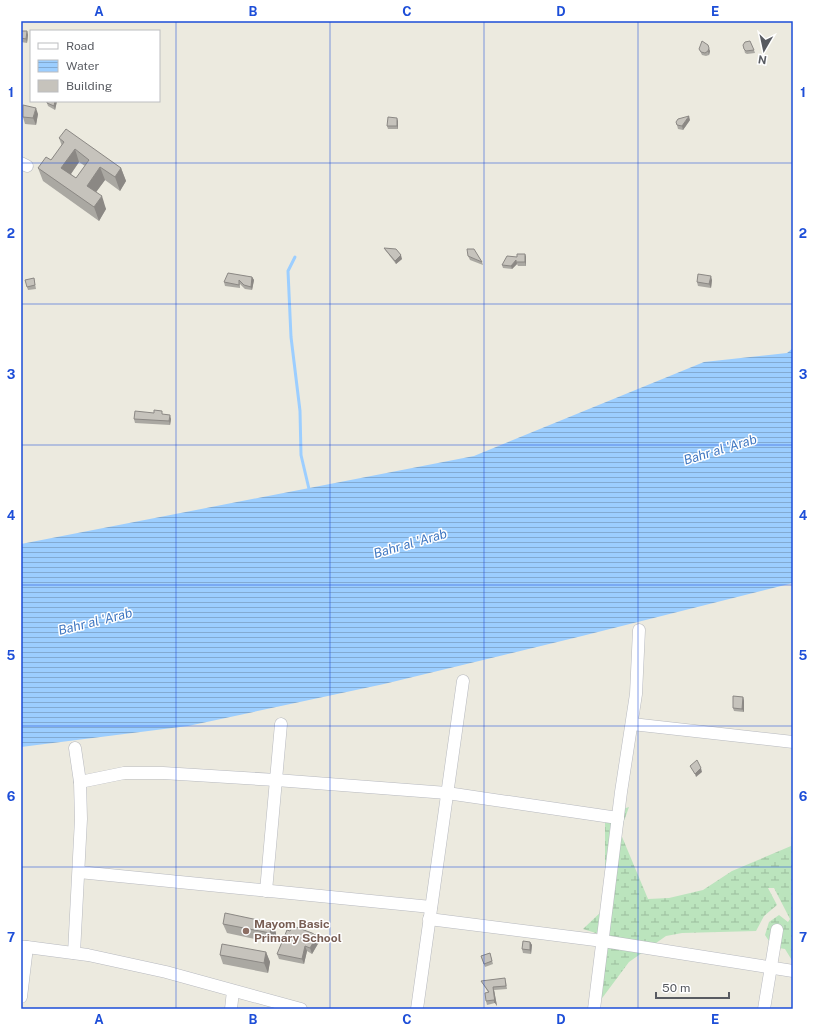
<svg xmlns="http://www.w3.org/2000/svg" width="814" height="1030" viewBox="0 0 814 1030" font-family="'Public Sans',sans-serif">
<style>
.wetland{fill:url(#wetland-marsh)}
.water{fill:url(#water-rules)}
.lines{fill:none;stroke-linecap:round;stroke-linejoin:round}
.stream{stroke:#9cceff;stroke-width:3}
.minor-casing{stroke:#b7b9bf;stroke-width:13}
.minor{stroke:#fff;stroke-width:12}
.wall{fill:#aaa8a2;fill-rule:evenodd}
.shaded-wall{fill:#8b8884}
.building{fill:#c6c3bc;stroke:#8b8884;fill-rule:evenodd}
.grid{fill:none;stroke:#1d4ed8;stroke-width:1;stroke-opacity:0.55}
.education-dot{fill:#8d6e63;stroke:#fff;stroke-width:1.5}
.labels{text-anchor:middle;stroke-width:3;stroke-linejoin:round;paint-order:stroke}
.education-label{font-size:12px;font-weight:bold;fill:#785e54;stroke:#fff;text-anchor:start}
.water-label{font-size:13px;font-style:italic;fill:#3f77c2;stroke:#fff}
.neatline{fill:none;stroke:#1d4ed8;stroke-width:1.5}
.grid-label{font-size:13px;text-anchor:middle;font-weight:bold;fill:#1d4ed8}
</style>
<defs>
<pattern id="wetland-marsh" width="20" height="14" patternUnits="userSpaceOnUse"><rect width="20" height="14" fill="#bbe4bd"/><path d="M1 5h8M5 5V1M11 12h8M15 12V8" fill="none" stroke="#9bbc9d"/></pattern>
<pattern id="water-rules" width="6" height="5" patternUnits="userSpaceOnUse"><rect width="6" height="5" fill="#9cceff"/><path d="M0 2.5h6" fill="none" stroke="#82aad2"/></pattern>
</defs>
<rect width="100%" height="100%" fill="#eceadf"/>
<path class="wetland" d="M629,807L620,832L648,899L669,898L703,890L732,871L791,846L793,817V962L785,949L773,947L765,935L769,922L779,915L788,922L790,919L774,888H768L777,905L764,916L756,931L682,933L666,936L629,962L594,1009L602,935L583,929L605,908V815Z"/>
<path class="water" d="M793,348V583L582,636L384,684L188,726L21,747V544L474,456L704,362L787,353Z"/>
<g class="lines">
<path class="stream" d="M295,257L288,271L291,337L300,411L301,455L309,489"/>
<g class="minor-casing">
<g id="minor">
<path d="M21,163L27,166"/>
<path d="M632,724L793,742"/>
<path d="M80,782L124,773H163L276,780L447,793L618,818"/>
<path d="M79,872L431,907"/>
<path d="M266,891L281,724"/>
<path d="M429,919L603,941L793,971"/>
<path d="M21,947H27L21,997"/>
<path d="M27,947L88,955L166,972L301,1009"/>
<path d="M74,953L81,819L80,782L75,748"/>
<path d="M231,1009L233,991"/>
<path d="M417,1009L463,681"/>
<path d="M594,1009L621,792L636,694L639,630"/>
<path d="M764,1009L777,930"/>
</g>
</g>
<use href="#minor" class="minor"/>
</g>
<g class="wall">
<path d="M21,31H27L28,35L27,43L21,42Z"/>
<path d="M699,49L710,51L709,55L706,56L702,55Z"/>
<path d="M744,49L754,50L755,53L747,54L745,53Z"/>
<path d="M47,101H57L55,110L48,106L47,103Z"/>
<path d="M38,114L36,125L25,124L23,117Z"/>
<path d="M690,120L683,130L678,129L677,125Z"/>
<path d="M398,121V129H388L387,126Z"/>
<path d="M59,138L121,168L126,181L120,191L105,180L96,192L106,209L99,221L43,181L38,168L51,160L62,146ZM79,162L85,166L76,178L71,174Z"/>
<path d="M384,248L402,259L396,264L386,251Z"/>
<path d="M525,254L526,257V266H518L517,264L512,269L503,268L502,265L517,257Z"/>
<path d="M468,256L482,262L483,265L470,260Z"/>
<path d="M252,277L254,280L252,290L245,289L240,284V288L225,286L224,282Z"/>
<path d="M34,278L36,289L28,290L27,287Z"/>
<path d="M712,280L711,288L698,286L697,282Z"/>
<path d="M163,415L171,419L170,425L135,423L134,419Z"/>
<path d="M743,697L744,701V712L734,711L733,708Z"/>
<path d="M272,923L276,933L274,943L227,933L223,924Z"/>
<path d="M319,942L312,954L307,951L304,964L279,959L277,954Z"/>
<path d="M530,942L532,945L531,954L523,953L522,949Z"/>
<path d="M266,952L270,962L268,973L223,964L220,955Z"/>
<path d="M490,953L493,964L485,967L481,956Z"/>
<path d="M481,981L506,982L507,989L494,990L497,1006L495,1003L487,1005L486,1001L488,992L483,984Z"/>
</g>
<g class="shaded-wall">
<path d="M27,31L28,35L27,43L26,39Z"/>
<path d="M709,48L710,51L709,55L708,51Z"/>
<path d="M55,101H57L55,110L54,106Z"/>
<path d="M36,108L38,114L36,125L33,118Z"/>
<path d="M689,116L690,120L683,130L682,126Z"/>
<path d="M397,118L398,121V129L397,126Z"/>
<path d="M75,149L79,162L66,181L61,168Z"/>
<path d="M100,167L105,180L91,199L87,186Z"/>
<path d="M121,168L126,181L120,191L115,177Z"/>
<path d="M102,196L106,209L99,221L94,207Z"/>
<path d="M525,254L526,257V266L525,262Z"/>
<path d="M401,255L402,259L396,264L395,261Z"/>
<path d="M516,260L517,264L512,269L511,266Z"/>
<path d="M711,276L712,280L711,288L709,284Z"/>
<path d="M252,277L254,280L252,290L251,287Z"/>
<path d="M170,415L171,419L170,425L169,421Z"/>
<path d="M743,697L744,701V712L742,709Z"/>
<path d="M701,768L702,772L696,777L695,774Z"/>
<path d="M272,923L276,933L274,943L270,933Z"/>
<path d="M317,936L319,942L312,954L310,948Z"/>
<path d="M530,942L532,945L531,954L530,950Z"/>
<path d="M305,946L307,951L304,964L302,959Z"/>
<path d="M266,952L270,962L268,973L264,963Z"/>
<path d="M493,987L494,990L497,1006L495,1003Z"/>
</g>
<g class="building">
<path d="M21,31H27L26,39L21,38Z"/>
<path d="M702,41L708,45L709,48L708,51L705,53L701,52L699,49Z"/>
<path d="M750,41L754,50L746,51L744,49L743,45L745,42Z"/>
<path d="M47,101H55L54,106L47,103Z"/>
<path d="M23,105L36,108L33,118L23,117Z"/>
<path d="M689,116L682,126L677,125L676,122L678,119Z"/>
<path d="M388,117L397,118V126H387Z"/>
<path d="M66,129L121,168L115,177L100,167L87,186L102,196L94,207L38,168L46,157L51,160L64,142L59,138ZM75,149L89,160L76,178L61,168Z"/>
<path d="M384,248L396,249L401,255L395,261Z"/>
<path d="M467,249H474L482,262L468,256Z"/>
<path d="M517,254H525V262H516V260L511,266L502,265L507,256L517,257Z"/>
<path d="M228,273L252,277L251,287L244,285L239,280V285L224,282Z"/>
<path d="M698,274L711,276L709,284L697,282Z"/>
<path d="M34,278L35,285L27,287L25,280Z"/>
<path d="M154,410L162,411V414L170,415L169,421L134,419L135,411L154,413Z"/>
<path d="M733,696L743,697L742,709L733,708Z"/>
<path d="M697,760L701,768L695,774L690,766Z"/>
<path d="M225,913L272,923L270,933L223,924Z"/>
<path d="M293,926L312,933L317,936L310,948L305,946L302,959L277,954L287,930L290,931Z"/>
<path d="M523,941L530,942V950L522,949Z"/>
<path d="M222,944L266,952L264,963L220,955Z"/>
<path d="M490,953L492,961L484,964L481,956Z"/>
<path d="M505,978L506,986L493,987L495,1003L494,1000L486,1001L485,993L489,992L481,981Z"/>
</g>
<path class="grid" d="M176,21V1009M330,21V1009M484,21V1009M638,21V1009M21,163H793M21,304H793M21,445H793M21,585H793M21,726H793M21,867H793"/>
<circle class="education-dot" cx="246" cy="931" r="4"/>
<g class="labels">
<g class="education-label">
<text x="254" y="928">Mayom Basic<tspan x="254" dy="14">Primary School</tspan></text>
</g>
<g class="water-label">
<text transform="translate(720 449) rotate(-17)" y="5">Bahr al 'Arab</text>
<text transform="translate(410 543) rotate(-16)" y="5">Bahr al 'Arab</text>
<text transform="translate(95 621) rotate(-14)" y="5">Bahr al 'Arab</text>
</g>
</g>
<rect width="814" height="1030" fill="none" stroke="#ffffff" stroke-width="44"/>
<rect x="30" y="30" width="130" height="72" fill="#ffffff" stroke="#bcbdc0"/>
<rect x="38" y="43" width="20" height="6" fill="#ffffff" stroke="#bcbdc0"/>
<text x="66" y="50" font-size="12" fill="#585b61">Road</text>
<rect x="38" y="60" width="20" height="12" fill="url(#water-rules)" stroke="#bcbdc0"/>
<text x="66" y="70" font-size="12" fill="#585b61">Water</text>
<rect x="38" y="80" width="20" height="12" fill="#c6c3bc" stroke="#bcbdc0"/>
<text x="66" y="90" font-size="12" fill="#585b61">Building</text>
<g transform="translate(764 50) rotate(189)" stroke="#ffffff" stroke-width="3" paint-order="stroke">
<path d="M0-3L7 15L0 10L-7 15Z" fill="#585b61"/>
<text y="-6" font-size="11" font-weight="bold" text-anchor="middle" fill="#585b61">N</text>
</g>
<path d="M656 992v6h73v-6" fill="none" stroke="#585b61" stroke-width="2"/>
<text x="662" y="992" font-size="12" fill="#585b61" stroke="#ffffff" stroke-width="3" paint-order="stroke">50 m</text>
<rect x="22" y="22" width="770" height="986" class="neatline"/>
<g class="grid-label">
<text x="99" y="16">A</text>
<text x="253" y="16">B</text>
<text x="407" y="16">C</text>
<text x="561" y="16">D</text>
<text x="715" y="16">E</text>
<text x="11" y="97">1</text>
<text x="803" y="97">1</text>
<text x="11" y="238">2</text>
<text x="803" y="238">2</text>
<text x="11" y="379">3</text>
<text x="803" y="379">3</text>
<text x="11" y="520">4</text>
<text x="803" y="520">4</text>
<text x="11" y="660">5</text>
<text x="803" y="660">5</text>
<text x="11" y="801">6</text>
<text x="803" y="801">6</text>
<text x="11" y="942">7</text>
<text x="803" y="942">7</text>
<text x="99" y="1024">A</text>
<text x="253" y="1024">B</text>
<text x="407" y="1024">C</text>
<text x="561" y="1024">D</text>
<text x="715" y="1024">E</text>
</g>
</svg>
